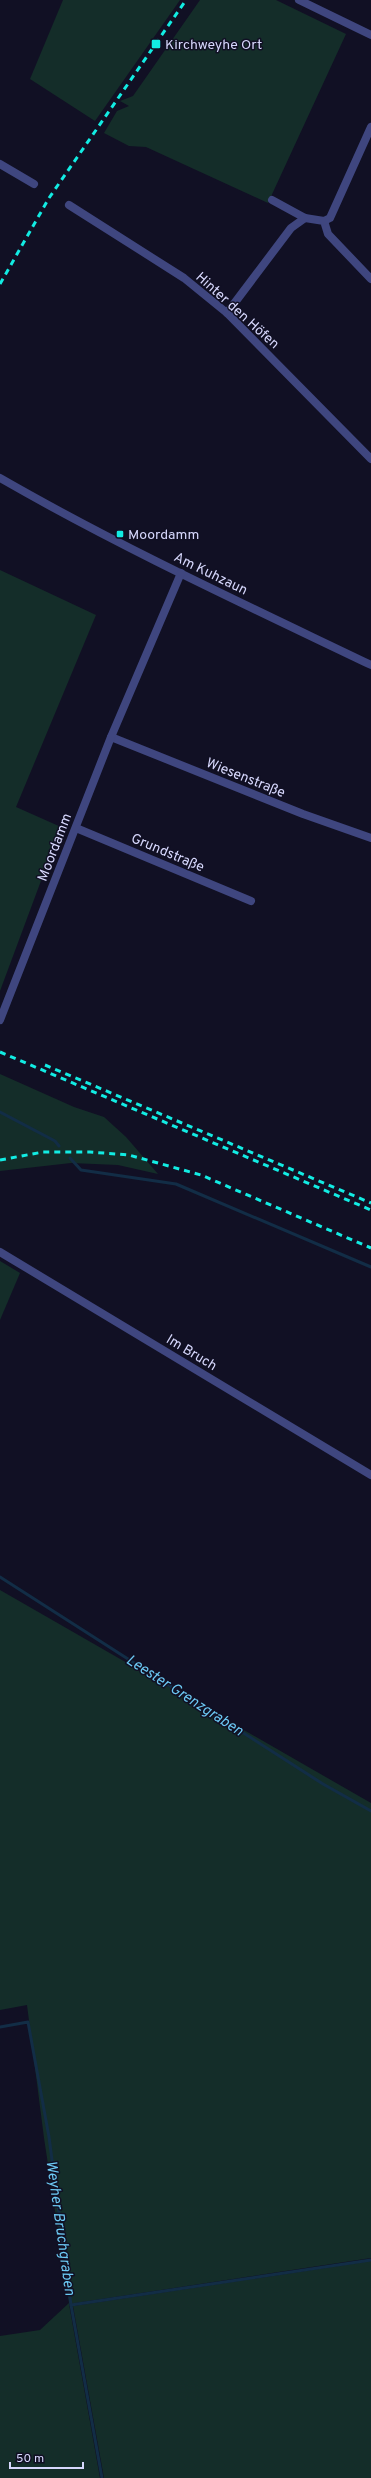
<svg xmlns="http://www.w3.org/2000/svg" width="371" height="2478" viewBox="0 0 371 2478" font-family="Overpass,sans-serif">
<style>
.green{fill:#142d29}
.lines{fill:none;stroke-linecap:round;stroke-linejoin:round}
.stream{stroke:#122d46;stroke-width:3}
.minor{stroke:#3f467f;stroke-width:8}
.rail{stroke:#12ece3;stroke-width:3;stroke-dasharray:6 5;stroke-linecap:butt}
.poi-dot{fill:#12ece3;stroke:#111024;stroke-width:1.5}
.labels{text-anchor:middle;stroke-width:3;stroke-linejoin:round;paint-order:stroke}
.poi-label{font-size:14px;fill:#d6d7fc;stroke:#111024;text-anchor:start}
.street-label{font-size:14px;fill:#d6d7fc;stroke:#111024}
.water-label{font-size:15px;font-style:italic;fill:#6cc9f4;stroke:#111024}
</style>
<rect width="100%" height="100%" fill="#111024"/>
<g class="green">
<path d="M63,0H180L95,121L30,79Z"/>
<path d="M200,0H276L346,34L268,203L146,147L129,146L104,133L117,111L129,106L120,101L133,96Z"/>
<path d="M0,570L96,615L16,807L61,827L0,991Z"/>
<path d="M0,1074L74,1107L104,1117L126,1137L158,1174L118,1165L71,1163L0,1171Z"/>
<path d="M0,1261L20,1273L0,1320Z"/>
<path d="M0,1590L371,1803V2258L69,2304L100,2478H0V2336L40,2330L69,2303L44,2138L27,2005L0,2010Z"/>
<path d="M371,2261V2478H104L73,2306Z"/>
</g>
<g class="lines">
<g class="stream">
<path d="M0,1112L55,1141L59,1146"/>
<path d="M70,1158L81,1170L176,1184L371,1267"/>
<path d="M0,1577L323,1784L371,1811"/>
<path d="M0,2027L28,2022L49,2137L71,2305L102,2478"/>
<path d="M71,2305L371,2260"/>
</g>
<g class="minor">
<path d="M299,0L371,35"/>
<path d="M0,164L34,184"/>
<path d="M272,200L305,218L324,221L328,234L371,279"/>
<path d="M69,205L184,278L227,313L371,459"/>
<path d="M324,221L330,218L371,127"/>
<path d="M227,313L291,228L305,218"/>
<path d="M0,478C120,547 246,605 371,665"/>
<path d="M111,737L303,814L371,838"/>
<path d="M76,828L251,901"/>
<path d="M0,1020L111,737L181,573"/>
<path d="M0,1252L371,1475"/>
</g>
<g class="rail">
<path d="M0,284L49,198L186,0"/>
<path d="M0,1052L371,1210"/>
<path d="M45,1065L371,1203"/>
<path d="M0,1160L43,1152H90L129,1155L201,1175L371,1248"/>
</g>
</g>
<g class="poi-dot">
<rect x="151" y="39" width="10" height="10" rx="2"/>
<rect x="116" y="530" width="8" height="8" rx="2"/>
</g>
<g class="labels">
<g class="poi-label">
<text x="165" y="49">Kirchweyhe Ort</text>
<text x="128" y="539">Moordamm</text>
</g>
<g class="street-label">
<text transform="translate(238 310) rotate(42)" y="5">Hinter den Höfen</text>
<text transform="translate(211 573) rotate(26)" y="5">Am Kuhzaun</text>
<text transform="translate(246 777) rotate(22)" y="5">Wiesenstraße</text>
<text transform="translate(54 847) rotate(-69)" y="5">Moordamm</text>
<text transform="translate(168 852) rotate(23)" y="5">Grundstraße</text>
<text transform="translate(192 1352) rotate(31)" y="5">Im Bruch</text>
</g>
<g class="water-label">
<text transform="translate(185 1695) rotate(33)" y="5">Leester Grenzgraben</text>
<text transform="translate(61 2228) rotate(82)" y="5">Weyher Bruchgraben</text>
</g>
</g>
<path d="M10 2462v6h73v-6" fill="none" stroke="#d6d7fc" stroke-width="2"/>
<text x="16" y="2462" font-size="12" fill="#d6d7fc" stroke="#111024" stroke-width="3" paint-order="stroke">50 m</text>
</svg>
